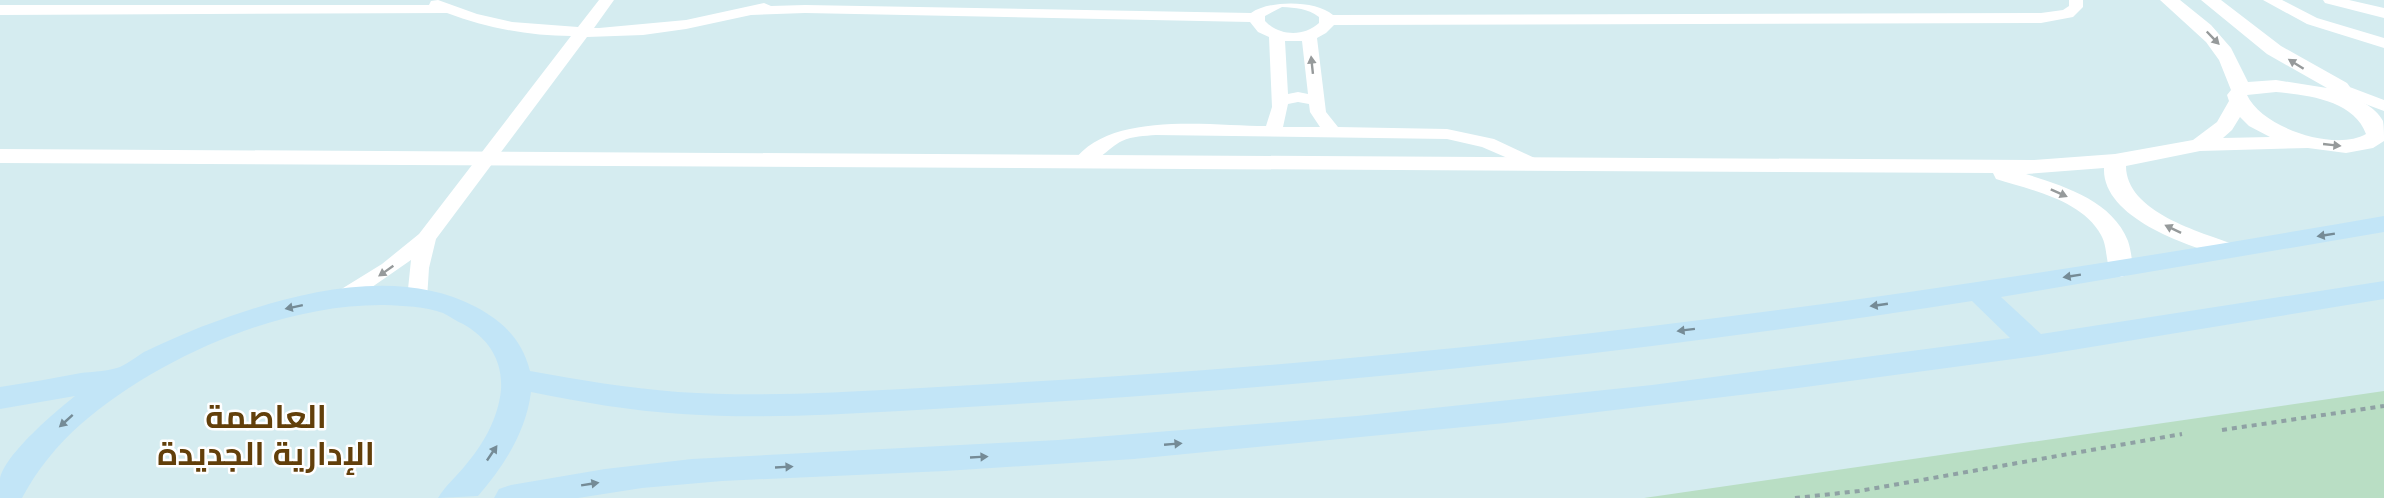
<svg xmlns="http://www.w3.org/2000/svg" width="2384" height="498" viewBox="0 0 2384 498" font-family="'Varela Round',Cairo,sans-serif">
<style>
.green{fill:#b9dec4}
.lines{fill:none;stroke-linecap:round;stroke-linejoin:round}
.path{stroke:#8fa1a4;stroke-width:4;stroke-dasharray:5 5;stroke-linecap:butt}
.minor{fill:#fff;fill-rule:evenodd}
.tertiary{fill:#fff;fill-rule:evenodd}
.secondary{fill:#c2e5f7;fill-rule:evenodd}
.oneway{fill:#969a9b}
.oneway2{fill:#758b96}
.labels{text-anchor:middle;stroke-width:5;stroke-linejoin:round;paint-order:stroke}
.town-label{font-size:32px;font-weight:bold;fill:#623f0a;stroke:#fff}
</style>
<rect width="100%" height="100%" fill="#d5ecf0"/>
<path class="green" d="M2384,391V498H1644Z"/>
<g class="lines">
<g class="path">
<path d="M2222,430L2384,406"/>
<path d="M1795,498L1859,491L2182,434"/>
</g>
<g class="minor">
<path d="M438,0L477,14L512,22L578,27L599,0H614L594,28H599L686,20L764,3L771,6L805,5L1251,13C1269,0 1316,0 1333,15L2041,13L2063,10L2069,6V0H2083V7L2073,17L2041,23L1334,25L1326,33L1317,38L1326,112L1338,127L1447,129L1494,139L1539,160L1542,164L1539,168L1533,169L1482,147L1447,139L1156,135C1144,136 1133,136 1122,141C1107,148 1092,170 1076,166L1073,162C1109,110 1211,126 1266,126L1272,107L1269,37L1258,32L1250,22L805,13L751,15L686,29L643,35L587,37L436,239L429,268L427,299L424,304L417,306L410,304L407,299L411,260L349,303L342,305L335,303L332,298L335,293L382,264L419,234L571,36C529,36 487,28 447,13L0,15V5H429L431,1ZM1282,7C1296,8 1307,8 1319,17V23C1304,37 1279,36 1265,21V16ZM1285,41H1302L1308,94L1298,92L1288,94ZM1298,102L1309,104L1310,112L1320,127H1283L1288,104Z"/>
<path d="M2263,0H2282L2317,18L2384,38V48L2307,24Z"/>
<path d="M2323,0H2349L2384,8V18L2325,3Z"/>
<path d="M2347,86L2384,100V111L2341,95L2339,91Z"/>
</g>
<path class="tertiary" d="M2160,0H2180L2211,25L2231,48L2248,82L2276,80L2327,88L2267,54L2201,0H2221L2281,46L2347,83L2350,87L2347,91L2341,93C2355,97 2376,107 2383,121C2384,127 2384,135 2384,141L2373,148L2346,153L2308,148L2200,151L2126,166C2126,212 2200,232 2236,245L2240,250L2236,255L2228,257C2189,247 2102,218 2104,168L2026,174C2063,186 2112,200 2128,241C2131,250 2132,260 2133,269L2130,274L2121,277L2112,274C2105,263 2108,247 2101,235C2082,200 2031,190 1996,179L1993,173L0,163V149L2034,160L2115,154L2193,140L2217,122L2229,101L2227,95L2231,90L2219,60L2206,42ZM2276,92C2307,95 2354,100 2366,134C2335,152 2262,128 2247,95ZM2240,117L2249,126L2270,137L2223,138L2232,130Z"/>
<path class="secondary" d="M2384,216V232L2001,297L2041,334L2384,281V299L2036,356L1798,388L1505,423L1134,459L945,471L722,481L642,488L578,498H494L499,489L511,485L605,469L692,459L1058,440L1357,416L1652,385L2010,338L1972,301C1677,347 1380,381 1082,400C1022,404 961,407 900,411C828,415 755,419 682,414C631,411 581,402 531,392C526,432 504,466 478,496L438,498C445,486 455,478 464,467C483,445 498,419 501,390C503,360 488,338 463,324C456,321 449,316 443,313C424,306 404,306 384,305C280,304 159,357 81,424C57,445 37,470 22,498H0C0,492 0,485 0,479C4,455 56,411 75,396L0,409V387C27,383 54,378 81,373C92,372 106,371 117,368C126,365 136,357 144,352C169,340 194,329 220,320C297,292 399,266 476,307C504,322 522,340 530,371C579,380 628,388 678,392C753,397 828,393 903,389C975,385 1047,381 1119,376C1543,349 1965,289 2384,216Z"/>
</g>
<defs><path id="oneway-solid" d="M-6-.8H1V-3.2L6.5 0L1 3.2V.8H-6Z" transform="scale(1.5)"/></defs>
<g class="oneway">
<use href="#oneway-solid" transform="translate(2213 38) rotate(46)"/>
<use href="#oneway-solid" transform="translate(2296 64) rotate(-148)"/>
<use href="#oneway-solid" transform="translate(1312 65) rotate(-96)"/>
<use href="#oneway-solid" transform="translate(2332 145) rotate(6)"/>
<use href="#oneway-solid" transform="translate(2059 193) rotate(24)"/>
<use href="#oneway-solid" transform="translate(2173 229) rotate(-154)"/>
<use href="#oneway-solid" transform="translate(386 271) rotate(145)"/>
</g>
<g class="oneway2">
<use href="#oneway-solid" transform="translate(2326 235) rotate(171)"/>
<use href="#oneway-solid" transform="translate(2072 276) rotate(171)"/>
<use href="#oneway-solid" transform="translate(1879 305) rotate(172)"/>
<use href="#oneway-solid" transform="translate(294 307) rotate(168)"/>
<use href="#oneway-solid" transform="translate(1686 330) rotate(173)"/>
<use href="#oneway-solid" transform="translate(66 421) rotate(138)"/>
<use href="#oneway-solid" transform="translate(1173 444) rotate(-5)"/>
<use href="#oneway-solid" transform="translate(492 453) rotate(-56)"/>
<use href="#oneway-solid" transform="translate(979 457) rotate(-3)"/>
<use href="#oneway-solid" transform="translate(784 467) rotate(-3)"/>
<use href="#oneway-solid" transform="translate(590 484) rotate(-9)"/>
</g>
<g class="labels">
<g class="town-label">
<text x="266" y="428">العاصمة<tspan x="266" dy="37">الإدارية الجديدة</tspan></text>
</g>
</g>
</svg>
